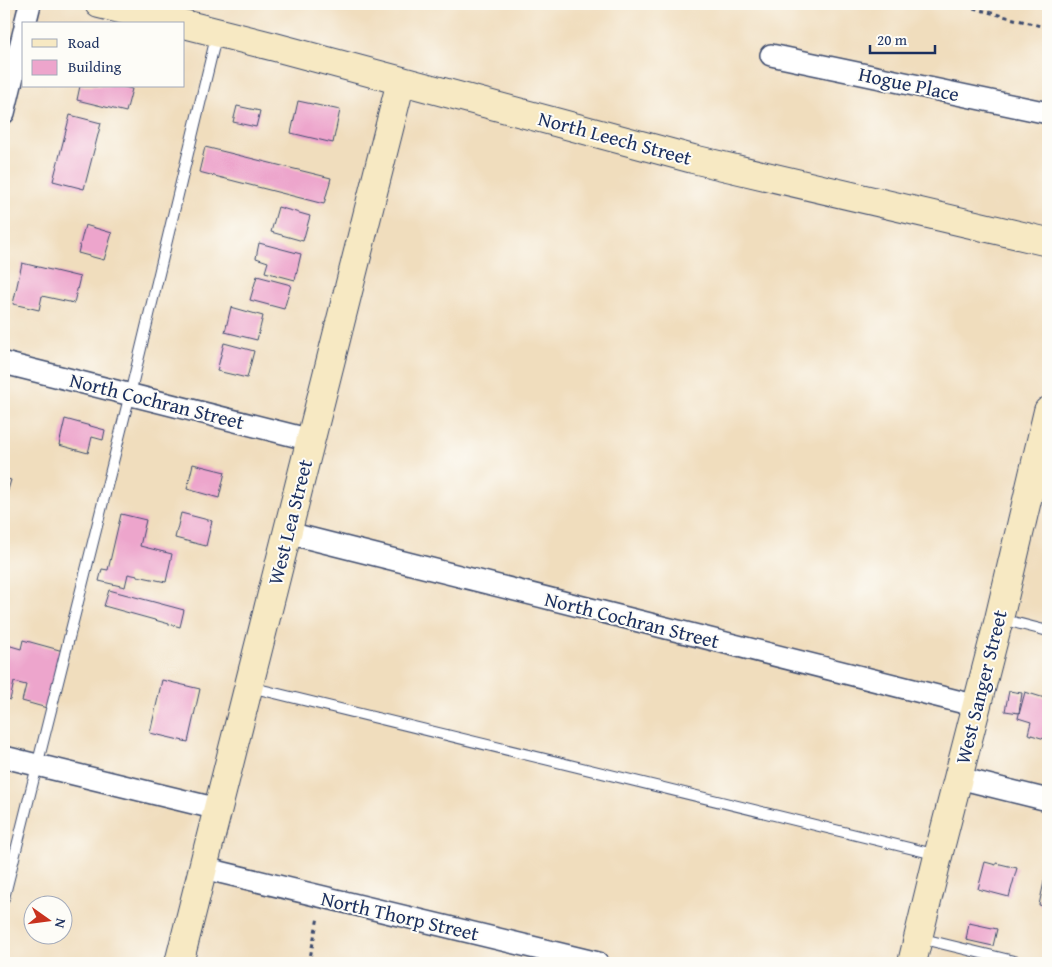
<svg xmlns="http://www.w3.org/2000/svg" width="1052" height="967" viewBox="0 0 1052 967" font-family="'Gentium Book Plus',serif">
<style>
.building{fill:#eda5cc}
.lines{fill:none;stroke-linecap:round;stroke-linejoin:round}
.lane-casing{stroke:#3b496c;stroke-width:12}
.street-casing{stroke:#3b496c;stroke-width:24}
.secondary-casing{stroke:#3b496c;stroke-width:30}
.path{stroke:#3b496c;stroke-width:3;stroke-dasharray:4 4;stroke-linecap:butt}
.lane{stroke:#fff;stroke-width:10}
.street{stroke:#fff;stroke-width:21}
.secondary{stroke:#f7e9c3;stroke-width:28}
.labels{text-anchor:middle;stroke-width:4;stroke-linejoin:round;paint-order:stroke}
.street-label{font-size:20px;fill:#1b2f5e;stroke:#fdfcf7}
</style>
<rect width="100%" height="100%" fill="#fdfcf7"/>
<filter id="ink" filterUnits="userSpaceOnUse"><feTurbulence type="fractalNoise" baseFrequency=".02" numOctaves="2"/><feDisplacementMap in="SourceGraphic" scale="10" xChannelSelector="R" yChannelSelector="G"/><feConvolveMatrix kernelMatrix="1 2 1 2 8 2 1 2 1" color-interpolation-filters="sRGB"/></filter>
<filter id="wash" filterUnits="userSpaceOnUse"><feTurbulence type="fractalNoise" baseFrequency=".0096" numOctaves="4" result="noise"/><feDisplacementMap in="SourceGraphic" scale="20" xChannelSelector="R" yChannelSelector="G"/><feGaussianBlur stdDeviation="1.12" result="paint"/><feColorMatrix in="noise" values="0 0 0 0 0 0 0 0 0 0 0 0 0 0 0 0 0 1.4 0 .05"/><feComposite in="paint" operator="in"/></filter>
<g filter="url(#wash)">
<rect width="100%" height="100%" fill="#f0ddbd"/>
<g id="blocks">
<g class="building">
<path d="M80,86H121L132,89L126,112L77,100Z"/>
<path d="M298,101L340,110L333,143L291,133Z"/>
<path d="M237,106L260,111L256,127L233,122Z"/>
<path d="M70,115L101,123L84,189L53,181Z"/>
<path d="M205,147L331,178L324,204L199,172Z"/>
<path d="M278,207L310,216L303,241L271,232Z"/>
<path d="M85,225L112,233L104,260L78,253Z"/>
<path d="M259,243L301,254L295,280L265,272L268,262L256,258Z"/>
<path d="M22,263L80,277L74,303L42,296L39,310L13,304Z"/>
<path d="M257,276L291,285L284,309L250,300Z"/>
<path d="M231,307L263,316L257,340L225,332Z"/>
<path d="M224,343L254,351L247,378L217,371Z"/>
<path d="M65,419L105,430L103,440L92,437L88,453L59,445Z"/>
<path d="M193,464L225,472L219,498L187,489Z"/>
<path d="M4,478L11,480L4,503Z"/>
<path d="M181,513L212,521L206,546L175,538Z"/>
<path d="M121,514L146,520L140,546L172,554L166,582L128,574L125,587L99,581L102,569L108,570Z"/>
<path d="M109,590L184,610L180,627L104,606Z"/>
<path d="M23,640L63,651L47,708L22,701L26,685L14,682L10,700L4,698V644L21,649Z"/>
<path d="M162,680L200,689L188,742L150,733Z"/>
<path d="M1009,691L1022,693L1019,713L1005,711Z"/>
<path d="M1025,692L1048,699V740L1028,734L1031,722L1018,718Z"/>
<path d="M985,862L996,865V863L1017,868L1009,897L978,889Z"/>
<path d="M1047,868H1048V907L1039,905Z"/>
<path d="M969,923L997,929L993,946L966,940Z"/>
</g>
</g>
</g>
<g filter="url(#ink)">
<use href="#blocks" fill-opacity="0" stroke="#3b496c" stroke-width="1"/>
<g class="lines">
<g class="lane-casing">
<g id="lane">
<path d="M1001,619L1048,631"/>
<path d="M250,687L938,855"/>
<path d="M4,898L130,394L217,33"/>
<path d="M919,938L1022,963"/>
</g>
</g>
<g class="street-casing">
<g id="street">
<path d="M25,24L30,4"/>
<path d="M771,55L1048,113"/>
<path d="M4,113L24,31"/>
<path d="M4,363L311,440"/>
<path d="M288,533L977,706"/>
<path d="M4,757L218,809"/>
<path d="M959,778L1048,800"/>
<path d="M203,868L598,963"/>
</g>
</g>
<g class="secondary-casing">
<g id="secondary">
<path d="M99,4L182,24"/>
<path d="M184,24L275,47L693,159L1048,242"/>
<path d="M179,963L401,81"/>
<path d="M912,963L938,856L999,619L1048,411"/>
</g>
</g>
<g class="path">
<path d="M958,4L1048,28"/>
<path d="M309,963L318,917"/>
</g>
<use href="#lane" class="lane"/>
<use href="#street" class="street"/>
<use href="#secondary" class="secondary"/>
</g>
</g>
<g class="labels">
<g class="street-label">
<text transform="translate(909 84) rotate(12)" y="7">Hogue Place</text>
<text transform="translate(615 138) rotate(15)" y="7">North Leech Street</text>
<text transform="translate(157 401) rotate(14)" y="7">North Cochran Street</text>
<text transform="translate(290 522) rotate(-76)" y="7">West Lea Street</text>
<text transform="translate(632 620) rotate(14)" y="7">North Cochran Street</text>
<text transform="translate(981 687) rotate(-76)" y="7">West Sanger Street</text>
<text transform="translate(400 916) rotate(13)" y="7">North Thorp Street</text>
</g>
</g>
<rect width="1052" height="967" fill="none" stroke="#fdfcf7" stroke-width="20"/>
<rect x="22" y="22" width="162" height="65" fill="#fdfcf7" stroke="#a3aaba"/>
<rect x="32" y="39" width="25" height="8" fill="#f7e9c3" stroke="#a3aaba"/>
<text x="68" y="48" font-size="15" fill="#1b2f5e">Road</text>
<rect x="32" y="60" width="25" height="15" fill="#eda5cc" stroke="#a3aaba"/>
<text x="68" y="72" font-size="15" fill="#1b2f5e">Building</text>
<g transform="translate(48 920) rotate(104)"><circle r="24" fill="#fdfcf7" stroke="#a3aaba"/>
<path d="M0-4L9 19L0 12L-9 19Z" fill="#c8321e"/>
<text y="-8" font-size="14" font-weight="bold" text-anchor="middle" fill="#1b2f5e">N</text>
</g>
<path d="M870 45v8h65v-8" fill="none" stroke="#1b2f5e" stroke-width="2.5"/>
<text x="877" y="45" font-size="15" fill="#1b2f5e" stroke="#fdfcf7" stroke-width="4" paint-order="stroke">20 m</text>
</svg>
